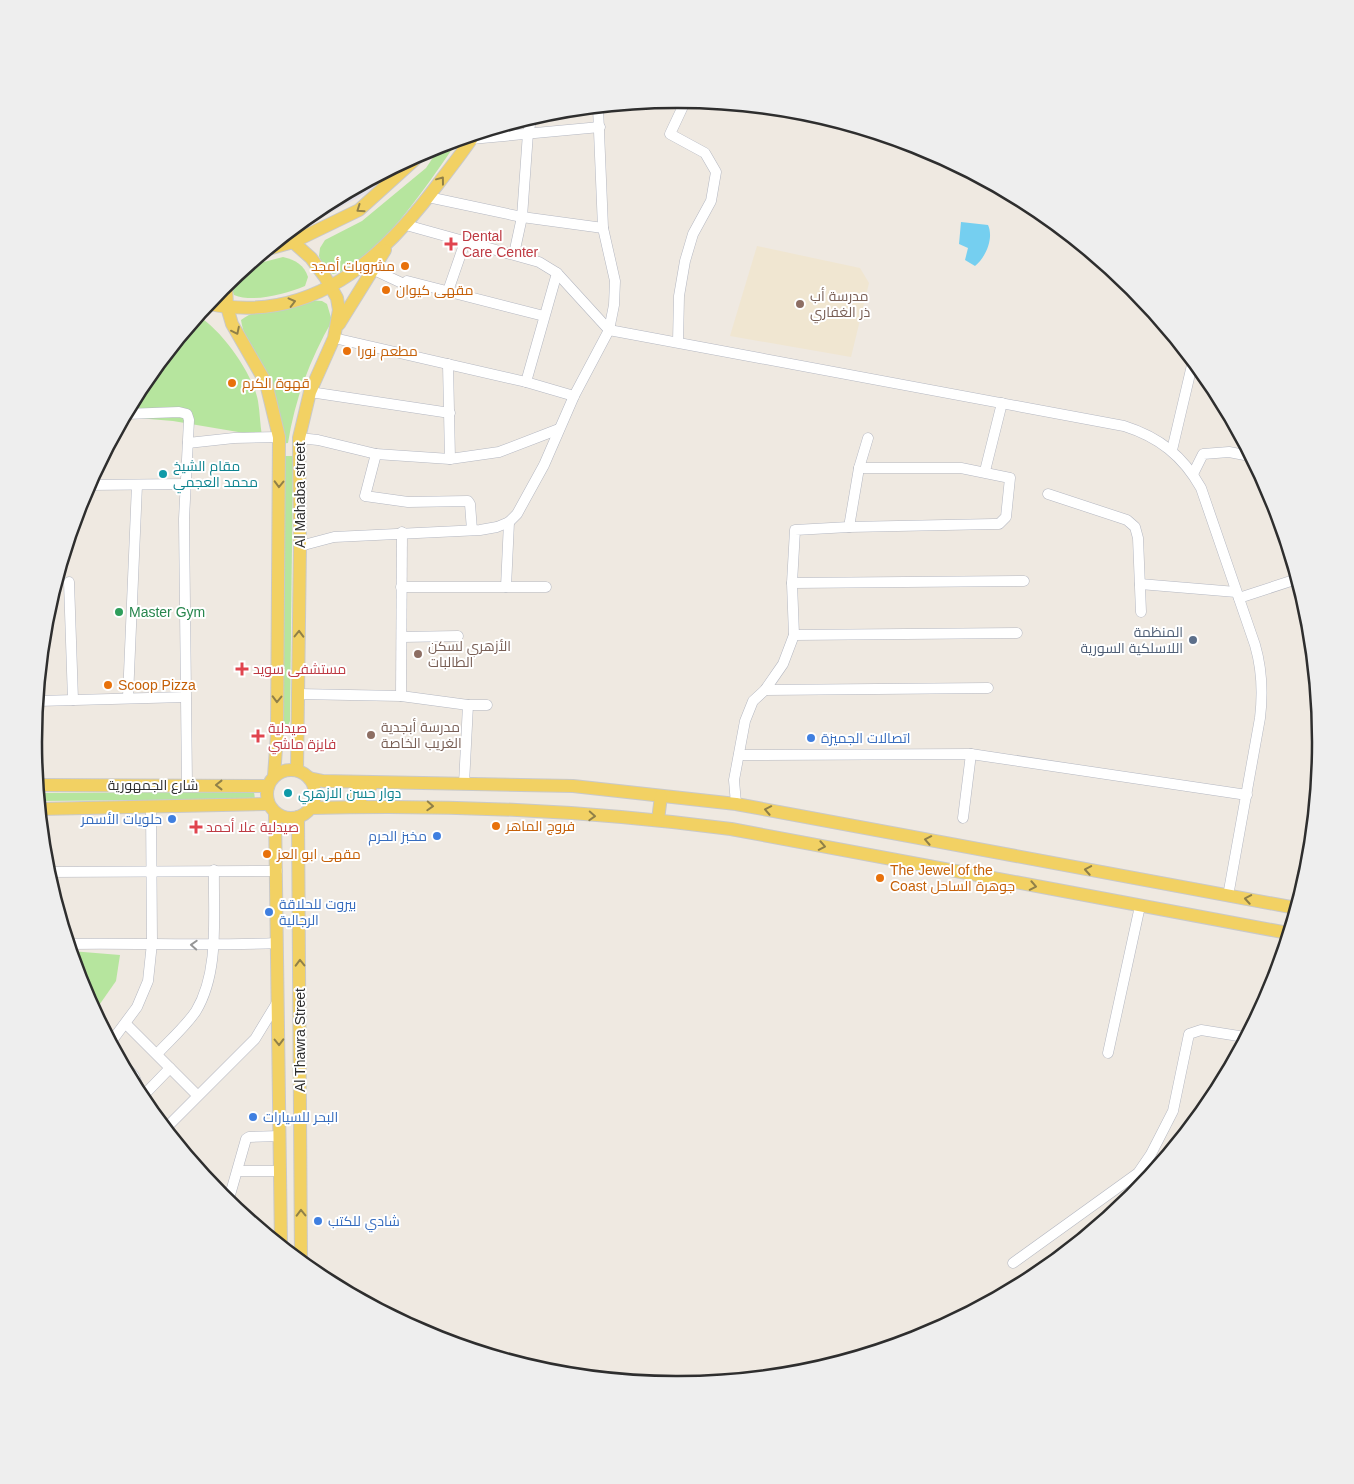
<svg xmlns="http://www.w3.org/2000/svg" width="1354" height="1484" viewBox="0 0 1354 1484" font-family="Helvetica,Cairo,sans-serif">
<style>
.industrial{fill:#e3e1e8}
.education{fill:#f0e6d1}
.green{fill:#b6e59e}
.water{fill:#75cff0}
.lines{fill:none;stroke-linecap:round;stroke-linejoin:round}
.minor-casing{stroke:#b4b7c1;stroke-width:11}
.major-casing{stroke:#c9c9c9;stroke-width:14}
.minor{stroke:#fff;stroke-width:10}
.major{stroke:#f2d163;stroke-width:12}
.oneway{stroke:#908048}
.oneway2{stroke:#969696}
.health-dot{fill:#e0444e;stroke:#fff;stroke-width:2}
.food-dot{fill:#e8710a;stroke:#fff;stroke-width:2}
.education-dot{fill:#8d6e63;stroke:#fff;stroke-width:2}
.culture-dot{fill:#0f9aa8;stroke:#fff;stroke-width:2}
.leisure-dot{fill:#2e9e5b;stroke:#fff;stroke-width:2}
.service-dot{fill:#5c6f8a;stroke:#fff;stroke-width:2}
.shop-dot{fill:#3f7fe0;stroke:#fff;stroke-width:2}
.labels{text-anchor:middle;stroke-width:4;stroke-linejoin:round;paint-order:stroke}
.health-label{font-size:14px;fill:#be3a42;stroke:#fff;text-anchor:start}
.food-label{font-size:14px;fill:#c56008;stroke:#fff;text-anchor:start}
.education-label{font-size:14px;fill:#785e54;stroke:#fff;text-anchor:start}
.culture-label{font-size:14px;fill:#0d838f;stroke:#fff;text-anchor:start}
.street-label{font-size:14px;fill:#2e2e2e;stroke:#fff}
.leisure-label{font-size:14px;fill:#27864d;stroke:#fff;text-anchor:start}
.service-label{font-size:14px;fill:#4e5e75;stroke:#fff;text-anchor:end}
.shop-label{font-size:14px;fill:#366cbe;stroke:#fff;text-anchor:start}
.rim{fill:none;stroke:#2e2e2e;stroke-width:2.5}
</style>
<rect width="100%" height="100%" fill="#efe9e1"/>
<path class="industrial" d="M412,158L365,194L306,226L291,230L320,207Z"/>
<path class="education" d="M757,246L860,268L869,283L851,357L730,336Z"/>
<g class="green">
<path d="M459,139C434,175 376,265 333,274L324,269L319,256L320,248L325,240L362,221L426,168L442,144Z"/>
<path d="M283,257C296,260 304,265 308,277L305,286C285,294 254,303 234,295L231,287L232,279L248,266Z"/>
<path d="M307,300L322,301L327,304L332,321C310,359 295,399 288,443L280,444C277,424 277,401 269,383C261,361 244,342 241,320C262,304 284,313 307,300Z"/>
<path d="M198,316C222,330 253,374 258,401C260,413 260,425 262,436L173,421L125,417L142,384Z"/>
<path d="M281,456H293L290,721L284,734L282,733Z"/>
<path d="M254,792L255,799L40,801L39,793Z"/>
<path d="M71,951L120,955L116,981L95,1011L83,988Z"/>
</g>
<path class="water" d="M961,222L988,225C994,238 986,257 975,266L965,260L968,248L959,244Z"/>
<g class="lines">
<g class="minor-casing">
<g id="minor">
<path d="M471,139L600,127"/>
<path d="M428,197L522,217L603,228"/>
<path d="M406,225L539,262L557,273L609,330L1124,426C1159,437 1183,456 1201,488L1255,645C1262,669 1263,693 1260,718L1228,896"/>
<path d="M514,254L522,217L528,133L532,117"/>
<path d="M374,270L404,284L407,281L544,316"/>
<path d="M448,291L465,242"/>
<path d="M334,338L526,382L574,396"/>
<path d="M678,342L679,296L685,261L693,234L711,201L716,172L705,153L670,134L686,100"/>
<path d="M448,364L450,459"/>
<path d="M526,382L557,273"/>
<path d="M310,392L450,413"/>
<path d="M126,414L179,412L187,414L189,420L184,519L187,785"/>
<path d="M299,438L318,440L376,454L450,459L499,452L559,429"/>
<path d="M188,443L234,438L279,437"/>
<path d="M1172,450L1193,361"/>
<path d="M376,454L365,496L408,502L468,501L470,504L472,530"/>
<path d="M985,471L1002,403"/>
<path d="M1193,474L1203,454L1229,452L1250,456"/>
<path d="M89,485L186,484"/>
<path d="M1048,494L1127,520L1135,527L1138,538L1141,612"/>
<path d="M849,527L994,524H999L1006,517L1010,478L961,468H859"/>
<path d="M300,546L334,537L480,530L497,527L509,522L517,514L544,465L574,396L609,330L614,305L615,281L603,228L598,107"/>
<path d="M69,582L73,700"/>
<path d="M792,583L1024,581"/>
<path d="M1140,584L1236,592"/>
<path d="M401,587H546"/>
<path d="M506,587L509,522"/>
<path d="M1239,598L1297,579"/>
<path d="M794,635L1017,633"/>
<path d="M402,637L458,636"/>
<path d="M765,690L988,688"/>
<path d="M298,694L401,696L468,705H487"/>
<path d="M401,696L402,532"/>
<path d="M128,697L137,485"/>
<path d="M38,701L185,697"/>
<path d="M739,755L971,754L1247,795"/>
<path d="M464,784L468,705"/>
<path d="M736,804L734,780L745,721L753,701L765,690L783,664L794,635L792,583L795,530L849,527L859,468L868,438"/>
<path d="M963,818L971,754"/>
<path d="M48,872L277,871"/>
<path d="M69,944C139,943 208,946 277,943"/>
<path d="M126,1024L197,1095"/>
<path d="M111,1042L137,1007L148,981L152,943L151,806"/>
<path d="M1108,1053L1140,906"/>
<path d="M157,1054C170,1040 186,1026 196,1011C220,971 213,915 214,870"/>
<path d="M128,1070L134,1076L142,1097"/>
<path d="M141,1098L170,1068"/>
<path d="M166,1128L255,1039L278,1001"/>
<path d="M239,1171H280"/>
<path d="M228,1202L246,1139L249,1137L280,1136"/>
<path d="M1013,1263L1138,1173L1151,1154L1173,1111L1189,1034L1201,1030L1245,1037"/>
</g>
</g>
<g class="major-casing">
<g id="major">
<path d="M293,242L311,258L325,277L337,298L339,310L334,338L310,392L299,438L300,546L297,770"/>
<path d="M268,249L293,242L359,210L422,153"/>
<path d="M226,284L227,307L232,324L266,383L279,437L277,735L274,776"/>
<path d="M209,304C311,324 381,261 438,184C450,168 463,152 474,135"/>
<path d="M339,324L385,250"/>
<circle cx="291" cy="794" r="24"/>
<path d="M309,778L323,781L573,786L736,804L1296,908"/>
<path d="M38,785L268,786"/>
<path d="M363,806L357,799L356,791L362,787L371,786"/>
<path d="M311,808C451,804 592,811 731,829L1288,933"/>
<path d="M40,809L268,804"/>
<path d="M275,813L281,1245"/>
<path d="M298,817L301,1262"/>
<path d="M658,820L661,796"/>
</g>
</g>
<use href="#minor" class="minor"/>
<use href="#major" class="major"/>
</g>
<defs><path id="oneway-chevron" d="M-2-3.5L2.5 0L-2 3.5" fill="none" stroke-width="1.6" stroke-linecap="round" stroke-linejoin="round" transform="scale(1.25)"/></defs>
<g class="oneway">
<use href="#oneway-chevron" transform="translate(441 180) rotate(-53)"/>
<use href="#oneway-chevron" transform="translate(360 209) rotate(145)"/>
<use href="#oneway-chevron" transform="translate(292 302) rotate(-14)"/>
<use href="#oneway-chevron" transform="translate(236 331) rotate(64)"/>
<use href="#oneway-chevron" transform="translate(279 484) rotate(91)"/>
<use href="#oneway-chevron" transform="translate(299 634) rotate(-89)"/>
<use href="#oneway-chevron" transform="translate(277 699) rotate(91)"/>
<use href="#oneway-chevron" transform="translate(219 785) rotate(-180)"/>
<use href="#oneway-chevron" transform="translate(430 806) rotate(3)"/>
<use href="#oneway-chevron" transform="translate(768 810) rotate(-169)"/>
<use href="#oneway-chevron" transform="translate(592 816) rotate(3)"/>
<use href="#oneway-chevron" transform="translate(928 840) rotate(-169)"/>
<use href="#oneway-chevron" transform="translate(822 846) rotate(11)"/>
<use href="#oneway-chevron" transform="translate(1088 870) rotate(-170)"/>
<use href="#oneway-chevron" transform="translate(1033 886) rotate(11)"/>
<use href="#oneway-chevron" transform="translate(1248 899) rotate(-170)"/>
<use href="#oneway-chevron" transform="translate(300 963) rotate(-91)"/>
<use href="#oneway-chevron" transform="translate(279 1042) rotate(89)"/>
<use href="#oneway-chevron" transform="translate(301 1213) rotate(-91)"/>
</g>
<use class="oneway2" href="#oneway-chevron" transform="translate(194 945) rotate(-177)"/>
<g class="health-dot">
<path d="M448.5 236.5h5v5h5v5h-5v5h-5v-5h-5v-5h5z"/>
<path d="M239.5 661.5h5v5h5v5h-5v5h-5v-5h-5v-5h5z"/>
<path d="M255.5 728.5h5v5h5v5h-5v5h-5v-5h-5v-5h5z"/>
<path d="M193.5 819.5h5v5h5v5h-5v5h-5v-5h-5v-5h5z"/>
</g>
<g class="food-dot">
<circle cx="405" cy="266" r="5"/>
<circle cx="386" cy="290" r="5"/>
<circle cx="347" cy="351" r="5"/>
<circle cx="232" cy="383" r="5"/>
<circle cx="108" cy="685" r="5"/>
<circle cx="496" cy="826" r="5"/>
<circle cx="267" cy="854" r="5"/>
<circle cx="880" cy="878" r="5"/>
</g>
<g class="education-dot">
<circle cx="800" cy="304" r="5"/>
<circle cx="418" cy="654" r="5"/>
<circle cx="371" cy="735" r="5"/>
</g>
<g class="culture-dot">
<circle cx="163" cy="474" r="5"/>
<circle cx="288" cy="793" r="5"/>
</g>
<circle class="leisure-dot" cx="119" cy="612" r="5"/>
<circle class="service-dot" cx="1193" cy="640" r="5"/>
<g class="shop-dot">
<circle cx="811" cy="738" r="5"/>
<circle cx="172" cy="819" r="5"/>
<circle cx="437" cy="836" r="5"/>
<circle cx="269" cy="912" r="5"/>
<circle cx="253" cy="1117" r="5"/>
<circle cx="318" cy="1221" r="5"/>
</g>
<g class="labels">
<g class="health-label">
<text x="462" y="241">Dental<tspan x="462" dy="16">Care Center</tspan></text>
<text x="253" y="674">مستشفى سويد</text>
<text x="268" y="733">صيدلية<tspan x="268" dy="16">فايزة ماشي</tspan></text>
<text x="206" y="832">صيدلية علا أحمد</text>
</g>
<g class="food-label">
<text x="395" y="271" text-anchor="end">مشروبات أمجد</text>
<text x="396" y="295">مقهى كيوان</text>
<text x="357" y="356">مطعم نورا</text>
<text x="242" y="388">قهوة الكرم</text>
<text x="118" y="690">Scoop Pizza</text>
<text x="506" y="831">فروج الماهر</text>
<text x="277" y="859">مقهى ابو العز</text>
<text x="890" y="875">The Jewel of the<tspan x="890" dy="16">Coast جوهرة الساحل</tspan></text>
</g>
<g class="education-label">
<text x="810" y="301">مدرسة أب<tspan x="810" dy="16">ذر الغفاري</tspan></text>
<text x="428" y="651">الأزهري لسكن<tspan x="428" dy="16">الطالبات</tspan></text>
<text x="381" y="732">مدرسة أبجدية<tspan x="381" dy="16">الغريب الخاصة</tspan></text>
</g>
<g class="culture-label">
<text x="173" y="471">مقام الشيخ<tspan x="173" dy="16">محمد العجمي</tspan></text>
<text x="298" y="798">دوار حسن الازهري</text>
</g>
<g class="street-label">
<text transform="translate(300 495) rotate(-90)" y="5">Al Mahaba street</text>
<text x="153" y="790">شارع الجمهورية</text>
<text transform="translate(300 1040) rotate(-90)" y="5">Al Thawra Street</text>
</g>
<g class="leisure-label">
<text x="129" y="617">Master Gym</text>
</g>
<g class="service-label">
<text x="1183" y="637">المنظمة<tspan x="1183" dy="16">اللاسلكية السورية</tspan></text>
</g>
<g class="shop-label">
<text x="821" y="743">اتصالات الجميزة</text>
<text x="162" y="824" text-anchor="end">حلويات الأسمر</text>
<text x="427" y="841" text-anchor="end">مخبز الحرم</text>
<text x="279" y="909">بيروت للحلاقة<tspan x="279" dy="16">الرجالية</tspan></text>
<text x="263" y="1122">البحر للسيارات</text>
<text x="328" y="1226">شادي للكتب</text>
</g>
</g>
<path d="M0 0H1354V1484H0ZM676 108H678A634 634 0 0 1 1312 742V742A634 634 0 0 1 678 1376H676A634 634 0 0 1 42 742V742A634 634 0 0 1 676 108Z" fill="#eee" fill-rule="evenodd"/>
<path class="rim" d="M676 108H678A634 634 0 0 1 1312 742V742A634 634 0 0 1 678 1376H676A634 634 0 0 1 42 742V742A634 634 0 0 1 676 108Z"/>
</svg>
